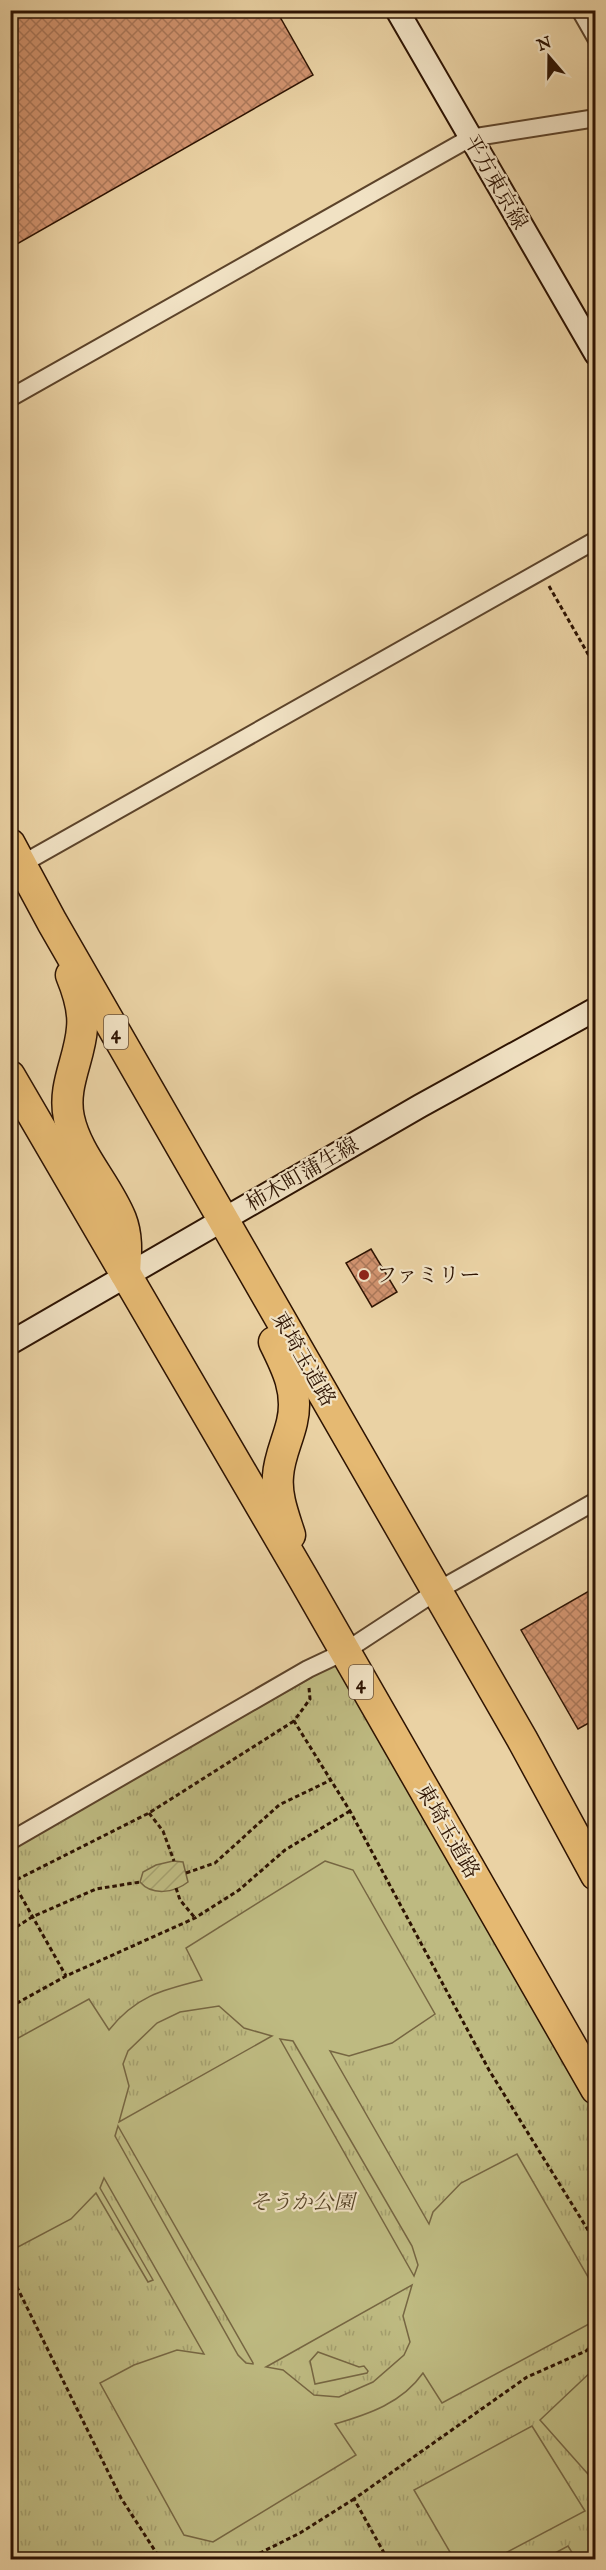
<svg xmlns="http://www.w3.org/2000/svg" width="606" height="2570" viewBox="0 0 606 2570" font-family="'IM FELL English','Noto Serif JP',serif">
<style>
.grass{fill:url(#grass-tufts);stroke:#766642;stroke-width:1.5}
.garden{fill:url(#garden-furrows);stroke:#766642;stroke-width:1.5}
.pitch{fill:#beba81;stroke:#766642;stroke-width:1.5;fill-rule:evenodd}
.building{fill:url(#building-cross-hatch);stroke:#2d1302;stroke-width:1.5}
.lines{fill:none;stroke-linecap:round;stroke-linejoin:round}
.street-casing{stroke:#5c432a;stroke-width:20}
.secondary-casing{stroke:#2d1302;stroke-width:26}
.highway-casing{stroke:#2d1302;stroke-width:33}
.path{stroke:#2d1302;stroke-width:3;stroke-dasharray:4.5 3;stroke-linecap:butt}
.street{stroke:#f1e2c4;stroke-width:16}
.secondary{stroke:#f1e2c4;stroke-width:22}
.highway{stroke:#e5b972;stroke-width:30}
.poi-dot{fill:#8f2418;stroke:#f1e2c4;stroke-width:2}
.labels{text-anchor:middle;stroke-width:4.5;stroke-linejoin:round;paint-order:stroke}
.shield{fill:#f1e2c4;stroke:#68513c;stroke-width:1.5}
.shield-label{font-size:20px;font-weight:bold;fill:#2d1302}
.street-label{font-size:21px;fill:#2d1302;stroke:#f1e2c4}
.poi-label{font-size:21px;fill:#2d1302;stroke:#f1e2c4;text-anchor:start}
.park-label{font-size:21px;font-style:italic;fill:#584528;stroke:#f1e2c4}
</style>
<defs>
<pattern id="grass-tufts" width="24" height="20" patternUnits="userSpaceOnUse" patternTransform="scale(1.5)"><rect width="24" height="20" fill="#beba81"/><path d="M3 7l-1-3M5 7V3M7 7l1-3M15 17l-1-3M17 17v-4M19 17l1-3" fill="none" stroke="#a49f6e"/></pattern>
<pattern id="garden-furrows" width="10" height="10" patternUnits="userSpaceOnUse" patternTransform="scale(1.5)"><rect width="10" height="10" fill="#beba81"/><path d="M-1 1l2-2M0 10L10 0M9 11l2-2" fill="none" stroke="#a49f6e"/></pattern>
<pattern id="building-cross-hatch" width="8" height="8" patternUnits="userSpaceOnUse" patternTransform="scale(1.5)"><rect width="8" height="8" fill="#d29470"/><path d="M0 0l8 8M0 8l8-8" fill="none" stroke="#ab785a"/></pattern>
</defs>
<rect width="100%" height="100%" fill="#ead2a4"/>
<filter id="stains"><feTurbulence type="fractalNoise" baseFrequency=".00333" numOctaves="4"/><feColorMatrix values="0 0 0 0 .2 0 0 0 0 .09 0 0 0 0 .02 0 0 0 .5 -.17"/></filter>
<radialGradient id="worn" r=".72"><stop offset=".6" stop-color="#630" stop-opacity="0"/><stop offset="1" stop-color="#630" stop-opacity=".3"/></radialGradient>
<path class="grass" d="M340,1661L595,2106V2559H11V1850Z"/>
<path class="garden" d="M173,1861L183,1862L188,1882C174,1893 152,1896 140,1882L143,1872L156,1865Z"/>
<g class="pitch">
<path d="M325,1861L353,1870L435,2014L392,2043L349,2056L330,2051L429,2224L433,2212L461,2183L517,2154L595,2289V2306L589,2324L442,2403L423,2373C402,2403 369,2414 335,2424L356,2455L213,2542L184,2535L100,2383L134,2365L177,2350L204,2354L104,2178L100,2188L153,2280L148,2282L96,2193L71,2219L18,2247L11,2234V2042L89,1999L109,2030C136,1996 162,1990 202,1980L186,1948ZM219,2006L244,2028L272,2036L119,2122L129,2086L123,2064L128,2051L157,2023L180,2012ZM280,2039L293,2041L412,2246L418,2265L414,2276ZM118,2126L253,2363V2364L246,2363L238,2355L115,2136ZM412,2285L403,2316L410,2342L404,2355L373,2382L339,2397L314,2395L283,2370L266,2367Z"/>
<path d="M318,2352L359,2367L364,2366L368,2371L367,2373L315,2384L310,2361Z"/>
<path d="M595,2368V2482L540,2420Z"/>
<path d="M532,2426L585,2511L494,2559H454L414,2490Z"/>
<path d="M568,2546L576,2559H544Z"/>
</g>
<g class="building">
<path d="M10,10H276L313,75L10,248Z"/>
<path d="M371,1249L397,1292L372,1307L346,1263Z"/>
<path d="M596,1587V1719L578,1729L521,1630Z"/>
</g>
<g class="lines">
<g class="street-casing">
<g id="street">
<path d="M580,10L596,38"/>
<path d="M10,398L470,138L596,118"/>
<path d="M22,864L596,540"/>
<path d="M10,1841L308,1669L344,1652L437,1591L596,1501"/>
</g>
</g>
<g class="secondary-casing">
<g id="secondary">
<path d="M397,10L596,354"/>
<path d="M10,1343L420,1106L596,1009"/>
</g>
</g>
<g class="highway-casing">
<g id="highway">
<path d="M10,844L52,922L522,1739L596,1875"/>
<path d="M71,975C78,992 84,1010 82,1028C80,1059 62,1086 69,1118C77,1155 107,1184 121,1219C128,1237 126,1255 125,1273"/>
<path d="M10,1076L303,1578L596,2089"/>
<path d="M274,1342C287,1368 299,1392 292,1422C288,1440 279,1457 278,1476C276,1496 284,1516 290,1535"/>
</g>
</g>
<g class="path">
<path d="M549,586L596,668"/>
<path d="M309,1688L310,1699L294,1721L350,1811L489,2070L596,2243"/>
<path d="M149,1813L163,1831L174,1861"/>
<path d="M186,1873L215,1863L279,1805L331,1780"/>
<path d="M13,1882L66,1976"/>
<path d="M10,1883L149,1813L294,1721"/>
<path d="M176,1888L180,1900L195,1918"/>
<path d="M10,1931L32,1917L96,1889L140,1882"/>
<path d="M10,2007L66,1976L195,1918L239,1890L285,1850L350,1811"/>
<path d="M10,2273L121,2498L159,2557L165,2560"/>
<path d="M246,2560L300,2533L354,2499"/>
<path d="M388,2560L354,2499L527,2377L586,2351L596,2342"/>
</g>
<use href="#street" class="street"/>
<use href="#secondary" class="secondary"/>
<use href="#highway" class="highway"/>
</g>
<circle class="poi-dot" cx="364" cy="1275" r="6"/>
<g class="labels">
<g class="shield">
<rect x="104" y="1015" width="24" height="34" rx="4.5"/>
<rect x="349" y="1665" width="24" height="34" rx="4.5"/>
</g>
<g class="shield-label">
<text x="116" y="1039">4</text>
<text x="361" y="1689">4</text>
</g>
<g class="street-label">
<text transform="translate(496 182) rotate(60)" y="7">平方東京線</text>
<text transform="translate(302 1174) rotate(-30)" y="7">柿木町蒲生線</text>
<text transform="translate(304 1359) rotate(60)" y="7">東埼玉道路</text>
<text transform="translate(448 1831) rotate(60)" y="7">東埼玉道路</text>
</g>
<g class="poi-label">
<text x="376" y="1282">ファミリー</text>
</g>
<g class="park-label">
<text x="302" y="2209">そうか公園</text>
</g>
</g>
<rect width="606" height="2570" fill="none" stroke="#ead2a4" stroke-width="36"/>
<rect x="12" y="12" width="582" height="2546" fill="none" stroke="#2d1302" stroke-width="3"/>
<rect x="18" y="18" width="570" height="2534" fill="none" stroke="#2d1302" stroke-width="1.5"/>
<g transform="translate(549 57) rotate(340)" stroke="#f1e2c4" stroke-width="4.5" paint-order="stroke">
<path d="M0-4.5L10 22L0 15L-10 22Z" fill="#2d1302"/>
<text y="-9" font-size="16" font-weight="bold" text-anchor="middle" fill="#2d1302">N</text>
</g>
<rect width="100%" height="100%" filter="url(#stains)"/>
<rect width="100%" height="100%" fill="url(#worn)"/>
</svg>
